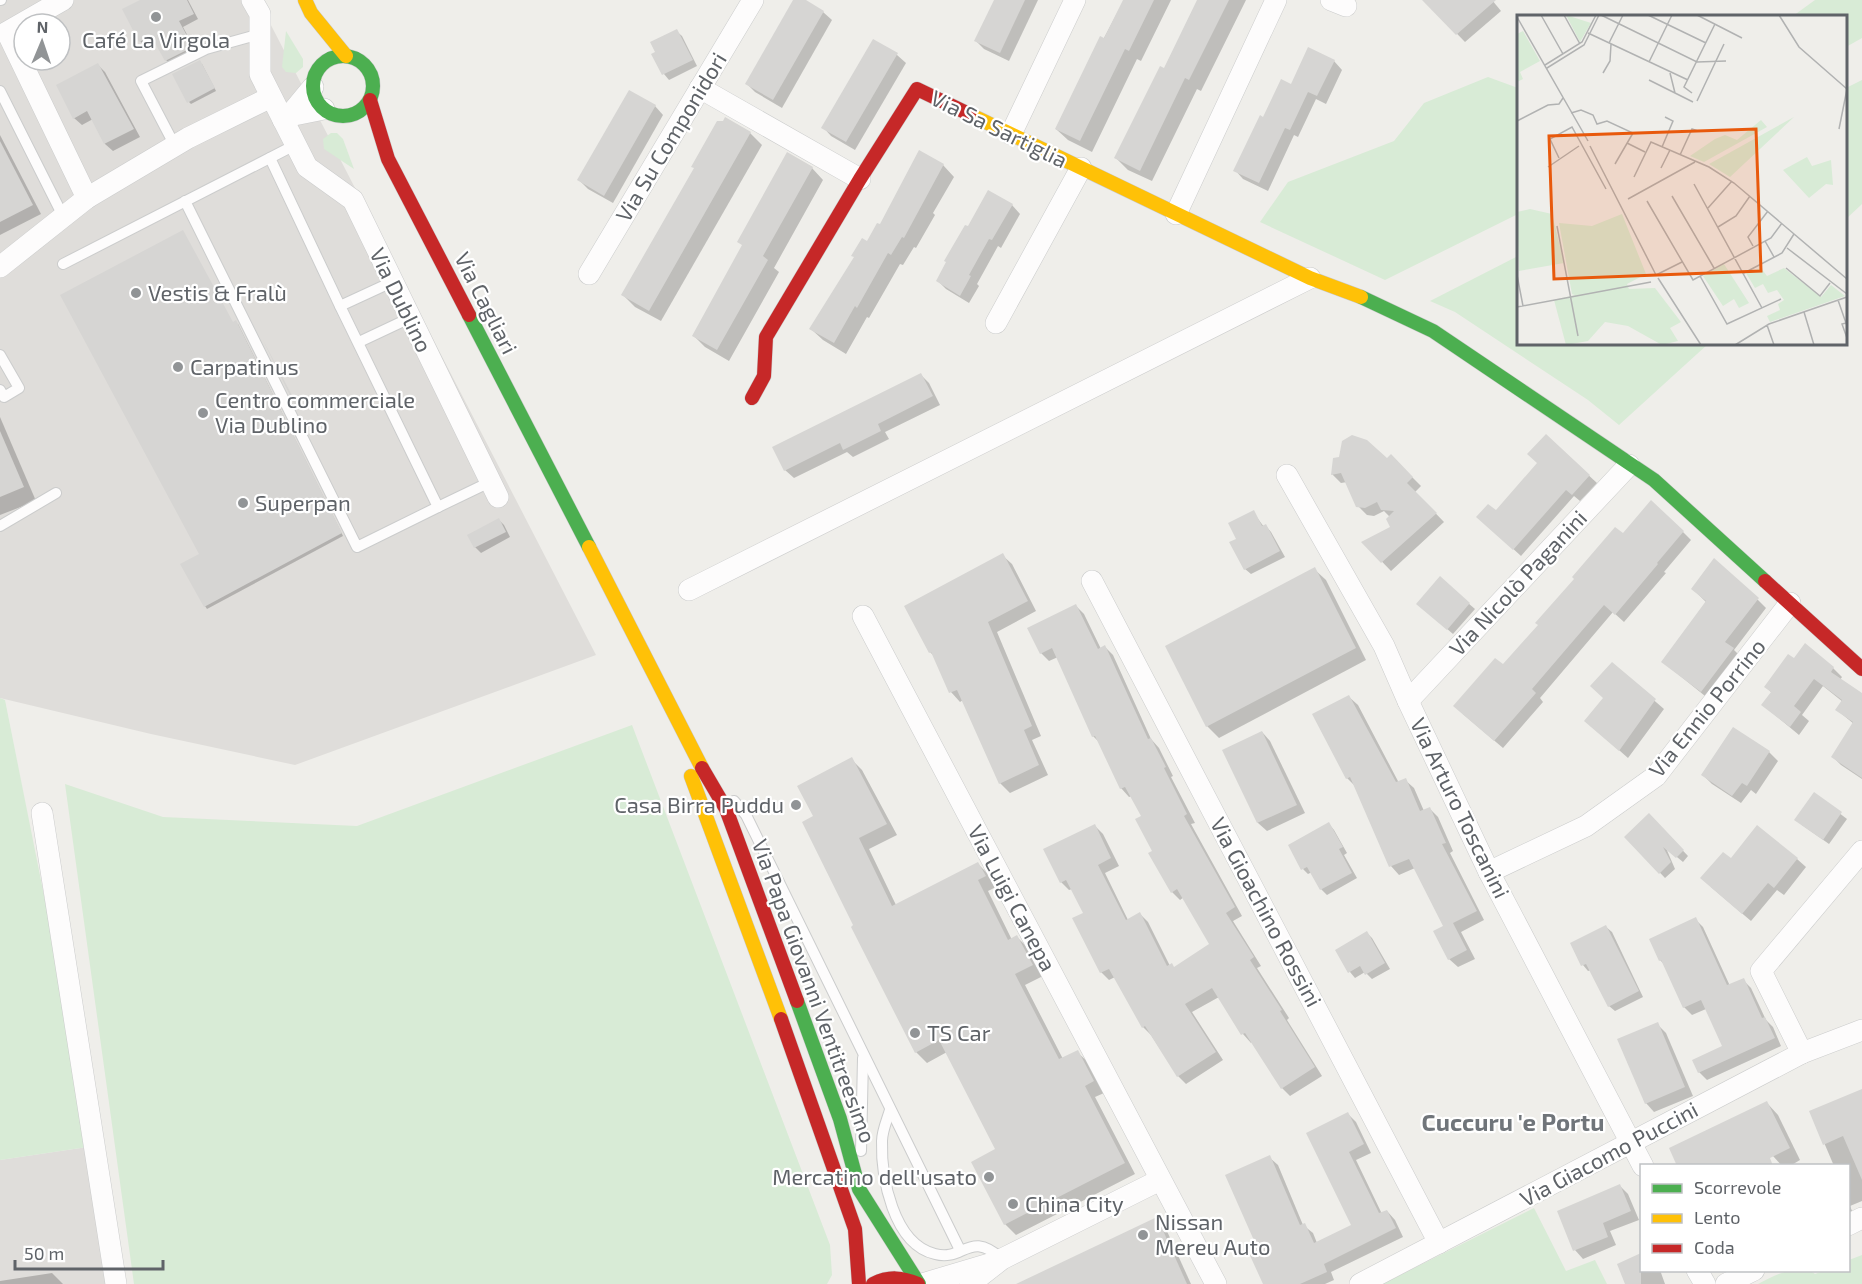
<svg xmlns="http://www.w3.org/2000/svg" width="1862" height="1284" viewBox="0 0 1862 1284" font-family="'Exo 2',sans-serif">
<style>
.industrial{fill:#dfddda;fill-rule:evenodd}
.green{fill:#d8ebd6}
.shadow{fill:#0003}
.building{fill:#d6d5d3}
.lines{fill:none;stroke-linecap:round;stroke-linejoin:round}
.lane-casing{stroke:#cbcccc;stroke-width:12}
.street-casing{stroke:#cbcccc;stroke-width:22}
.fast-casing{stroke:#cacacb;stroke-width:15}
.slow-casing{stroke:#cacacb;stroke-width:15}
.jam-casing{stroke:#cacacb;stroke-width:15}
.lane{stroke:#fdfcfc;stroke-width:10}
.street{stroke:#fdfcfc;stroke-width:21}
.fast{stroke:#4caf50;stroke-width:14}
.slow{stroke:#ffc107;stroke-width:14}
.jam{stroke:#c62828;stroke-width:14}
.poi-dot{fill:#919496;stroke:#fff;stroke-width:2}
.labels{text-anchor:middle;stroke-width:4.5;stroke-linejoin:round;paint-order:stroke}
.poi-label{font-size:22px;fill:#5f6368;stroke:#fff;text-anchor:start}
.street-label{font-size:22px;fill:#5f6368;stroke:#fff}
.neighbourhood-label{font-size:24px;font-weight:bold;fill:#70757a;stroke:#fff}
.inset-road{fill:none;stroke:#b1b2b2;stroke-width:1.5}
.view{fill:#e8590c;fill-opacity:0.15;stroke:#e8590c;stroke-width:3}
.inset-edge{fill:none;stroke:#5f6368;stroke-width:3}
</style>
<rect width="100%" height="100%" fill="#efeeea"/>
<g class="industrial">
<path d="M0,0H258L596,655L295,765L151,734L0,698ZM24,24H60V60H24Z"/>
<path d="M94,1146L116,1284H0V1160Z"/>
</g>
<g class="green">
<path d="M1815,0H1862V38L1846,47V16H1793Z"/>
<path d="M286,31L303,59V67L296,73L286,72L282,67Z"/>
<path d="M1488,77L1518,88V214L1385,280L1260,222L1288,182L1394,141L1424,103Z"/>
<path d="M1862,80V204L1846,219V88Z"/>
<path d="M331,133H337L343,139L354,169L324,149L323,139Z"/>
<path d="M1518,256V344H1708L1619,425L1588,400L1455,312L1430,301Z"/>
<path d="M0,698L5,700L94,1146L0,1160Z"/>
<path d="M632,725L830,1245L832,1275L827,1284H134L65,784L163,817L357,826Z"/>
<path d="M1534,1208L1566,1271L1595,1260L1607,1284H1382Z"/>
<path d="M1862,1255V1284H1758C1773,1276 1799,1262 1815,1274L1823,1271L1848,1270L1849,1260Z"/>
</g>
<g class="shadow">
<path d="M144,0H188L198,19L183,27L197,53L171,65L166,60L156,41L145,46L140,41Z"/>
<path d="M794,0H803L823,12L832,20L782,108L755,92L747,84Z"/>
<path d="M995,0H1038L1009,61L984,49L976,41Z"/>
<path d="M1124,0H1171L1141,61L1137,59L1092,152L1068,140L1056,129Z"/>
<path d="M1199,0H1246L1201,91L1197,89L1152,181L1128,170L1116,158L1164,70Z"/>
<path d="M1439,0H1492L1501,11L1465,42L1431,7Z"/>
<path d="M676,31L682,36L697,66L669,80L664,74L653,55Z"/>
<path d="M873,41L897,55L906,63L855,150L831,136L823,127Z"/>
<path d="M1334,61L1342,70L1326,104L1316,99L1298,137L1294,135L1268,191L1243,179L1235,170L1292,86Z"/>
<path d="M202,64L216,91L191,104L189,102Z"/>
<path d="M98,65L105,72L140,137L113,151L105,144L93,119L82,125L74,118Z"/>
<path d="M655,106L663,115L613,203L588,189L579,180Z"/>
<path d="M724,122L750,133L762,145L661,321L635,307L623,295Z"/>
<path d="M0,135L41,214L0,235Z"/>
<path d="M943,165L954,177L933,213L935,215L916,248L914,247L903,265L900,264L869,318L867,317L846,354L823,340L811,329L867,243L880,226Z"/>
<path d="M812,168L823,180L774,268L779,272L729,361L705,347L693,335Z"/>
<path d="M1012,205L1020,214L1001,248L998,246L977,284L979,286L969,303L946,289L938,281L968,228Z"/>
<path d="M233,323L238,324L343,536L207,609L205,606Z"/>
<path d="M920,374L929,383L940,405L885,432L889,439L853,457L847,452L794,478L785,470Z"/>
<path d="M0,417L36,501L0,515Z"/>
<path d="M1546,436L1597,483L1580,501L1574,496L1521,556L1486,524L1539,463Z"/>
<path d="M1391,456L1421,486L1415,492L1444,522L1391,571L1364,543L1392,528L1390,517L1384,511L1374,516L1367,515L1358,506L1347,482L1341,483L1332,474L1387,460Z"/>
<path d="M1253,512L1264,527L1266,526L1271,532L1285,557L1251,574L1245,569L1238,540Z"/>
<path d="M499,520L504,525L510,537L481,553L475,547Z"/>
<path d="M1683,532L1691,540L1664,572L1666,573L1624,622L1613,612L1540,698L1543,702L1503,748L1463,714L1503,666L1623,536Z"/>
<path d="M1002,555L1012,564L1036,611L997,632L1041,736L1032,740L1048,775L1010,793L1000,783L963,700L960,702L951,692L935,657L930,652L906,606Z"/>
<path d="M1314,569L1326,580L1366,660L1219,738L1207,726Z"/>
<path d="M1440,579L1475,609L1453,634L1424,609Z"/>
<path d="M1693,589L1758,600L1766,608L1734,650L1742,658L1710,700L1663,662L1707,603Z"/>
<path d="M1076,606L1084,614L1101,649L1105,647L1113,655L1151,739L1159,748L1173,776L1171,777L1195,823L1191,824L1242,916L1233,921L1261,966L1257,968L1289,1018L1287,1020L1322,1076L1290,1096L1282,1088L1253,1041L1251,1043L1243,1034L1219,997L1192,1012L1223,1060L1186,1084L1178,1076L1151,1035L1143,1027L1115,977L1109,980L1101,972L1085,913L1072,889L1069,890L1061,882L1095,826L1103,834L1119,866L1105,873L1128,920L1140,914L1148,922L1170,966L1175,968L1211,945L1184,897L1180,900L1172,892L1154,852L1143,817L1132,796L1129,797L1121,788L1099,742L1093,736L1058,657L1049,661L1041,653Z"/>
<path d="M1805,645L1833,668L1842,677L1840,680L1862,695V779L1841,765L1833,757L1854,724L1837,710L1843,702L1823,686L1802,715L1809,721L1799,735L1763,705L1772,693L1766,687L1794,660Z"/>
<path d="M1612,664L1664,709L1628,758L1595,729L1605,698Z"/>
<path d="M1349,697L1358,705L1399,783L1405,780L1414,788L1424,811L1430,809L1438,817L1453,851L1450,853L1484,920L1461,932L1475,959L1458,967L1449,959L1446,926L1415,868L1399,875L1391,866L1355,786L1347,778Z"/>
<path d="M1734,729L1769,752L1778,761L1756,794L1751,790L1741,803L1712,784L1703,775Z"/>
<path d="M1262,732L1270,741L1305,813L1267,831L1258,823L1224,750Z"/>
<path d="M851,759L862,770L897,835L869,849L896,905L978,864L989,875L996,887L988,891L1012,940L1017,937L1028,948L1043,976L1025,985L1063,1059L1077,1052L1089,1063L1104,1093L1095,1097L1135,1174L1016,1235L1005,1224L997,1150L947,1052L927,1063L916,1052L855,926L815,817Z"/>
<path d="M1814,794L1847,819L1829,844L1802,825Z"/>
<path d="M1649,815L1688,856L1683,862L1666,848L1675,869L1665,878L1626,837Z"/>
<path d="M1329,824L1334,830L1347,853L1344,855L1357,878L1327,895L1321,889L1312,872L1308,874L1303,869Z"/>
<path d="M1797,859L1806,867L1784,895L1777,890L1751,921L1711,887L1731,860Z"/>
<path d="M1695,919L1703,927L1730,986L1743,980L1751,988L1766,1020L1773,1027L1781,1046L1707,1080L1699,1072L1724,1047L1706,1009L1692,1015L1684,1007L1665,965L1660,960Z"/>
<path d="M1606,927L1612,932L1643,997L1615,1011L1609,1006L1591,970L1588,971L1583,965L1572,944Z"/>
<path d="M1367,933L1372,938L1390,969L1372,979L1365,972L1355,978L1350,972L1337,950Z"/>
<path d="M1657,1024L1666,1033L1693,1096L1654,1112L1646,1103Z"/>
<path d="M1862,1090V1201L1850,1206L1852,1211L1848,1212V1166H1834L1811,1112Z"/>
<path d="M1767,1103L1778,1115L1800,1160L1790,1166H1782L1773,1156Z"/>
<path d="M1348,1114L1356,1122L1371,1153L1356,1160L1382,1214L1387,1211L1395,1220L1403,1237L1331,1272L1334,1280L1325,1284H1264L1258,1245L1269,1157L1278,1165L1303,1225L1313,1233L1317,1243L1353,1225L1308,1133Z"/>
<path d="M1620,1186L1628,1194L1639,1220L1610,1231L1616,1245L1583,1259L1575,1250Z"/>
<path d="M1157,1219L1166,1229L1191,1284H1035Z"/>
<path d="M1642,1255V1270H1660L1665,1284H1626L1619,1264Z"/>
<path d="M52,1273L63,1284H0V1281Z"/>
</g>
<g class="building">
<path d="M140,0H187L194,14L179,21L193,47L165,61L151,36L139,42L122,9Z"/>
<path d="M793,0H806L824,11L773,100L745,84Z"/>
<path d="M994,0H1025L1000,53L974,41Z"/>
<path d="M1123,0H1154L1129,51L1125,49L1080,141L1055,129L1100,36L1104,38Z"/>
<path d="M1197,0H1229L1189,80L1185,78L1140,171L1114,158L1160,66L1164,68Z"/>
<path d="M1422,0H1496L1456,35Z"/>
<path d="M677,29L693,60L662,75L651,54L655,52L650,42Z"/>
<path d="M873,39L898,53L846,142L821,128Z"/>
<path d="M1308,47L1335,60L1317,96L1308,92L1290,130L1285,128L1259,183L1233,171L1260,115L1263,117L1281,79L1291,84Z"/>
<path d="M200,60L215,88L187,103L172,74Z"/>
<path d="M98,63L134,129L104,144L87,111L73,119L56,85Z"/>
<path d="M629,90L656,105L604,196L577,180Z"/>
<path d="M725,117L751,132L649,311L621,295L694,168L691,167L717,121H723Z"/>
<path d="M0,141L33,205L0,222Z"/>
<path d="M919,150L944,164L904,238L902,237L891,255L888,253L857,308L855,306L834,343L809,329L854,257L851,256L862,238L867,241L877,223L880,224Z"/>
<path d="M787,152L813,167L763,256L768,260L717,350L692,336L742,245L737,242Z"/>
<path d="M988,190L1013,204L992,240L989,239L969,275L971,276L960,296L936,281L946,262L944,261L965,225L968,226Z"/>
<path d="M183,230L233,322L236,320L342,533L204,607L180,564L199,554L60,295Z"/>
<path d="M262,338L297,405L295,406Z"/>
<path d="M921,373L933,396L878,424L881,431L843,450L840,443L784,471L772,447Z"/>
<path d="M0,431L24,487L0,497Z"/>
<path d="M1546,434L1590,475L1572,495L1566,490L1513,550L1476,517L1488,504L1496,510L1537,463L1527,454Z"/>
<path d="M1352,435L1367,440L1387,458L1391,454L1413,477L1407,483L1437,513L1381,563L1361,542L1390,527L1386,519L1394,511L1381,510L1377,502L1365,508L1356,507L1341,473L1331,475L1333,458L1339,457L1342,441Z"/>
<path d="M1651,500L1684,531L1657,563L1658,564L1615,615L1604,605L1532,689L1536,693L1494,741L1453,706L1495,658L1503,664L1538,625L1535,623L1574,579L1572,577L1615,527L1623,533Z"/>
<path d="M1254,510L1262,526L1266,524L1280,551L1244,570L1229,542L1236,539L1228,523Z"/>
<path d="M499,518L506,532L474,548L467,535Z"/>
<path d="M1003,553L1028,601L988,622L1032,726L1024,730L1039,765L999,784L957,690L949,693L931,652L929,653L904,606Z"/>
<path d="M1714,558L1759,598L1725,642L1734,648L1701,692L1661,662L1706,601L1691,589Z"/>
<path d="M1315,567L1356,648L1206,727L1165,646Z"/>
<path d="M1440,576L1470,603L1447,630L1416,604Z"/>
<path d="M1076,604L1098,649L1105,645L1148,739L1151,738L1166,767L1164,768L1187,814L1184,816L1235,907L1226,913L1254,957L1250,960L1282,1010L1280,1011L1315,1067L1281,1089L1245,1033L1241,1035L1212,988L1185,1004L1216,1052L1177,1077L1145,1026L1142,1028L1109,969L1100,973L1072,918L1083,913L1066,880L1060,883L1043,849L1095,824L1111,858L1098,865L1126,920L1140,912L1167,966L1172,963L1174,967L1209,944L1177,889L1171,893L1148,853L1152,851L1135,819L1141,816L1125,787L1120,789L1095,736L1092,737L1052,648L1040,654L1027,628Z"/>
<path d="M1805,643L1834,667L1831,672L1862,693V778L1831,757L1853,722L1835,710L1842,700L1814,679L1794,706L1801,712L1790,727L1761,705L1771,692L1764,687L1788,654L1794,658Z"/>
<path d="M1612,662L1656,699L1619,751L1584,721L1603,698L1590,686Z"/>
<path d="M1349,695L1396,782L1406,778L1420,811L1430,807L1446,843L1442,844L1477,911L1453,923L1467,950L1448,960L1433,931L1443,926L1409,859L1389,867L1350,777L1346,779L1312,714Z"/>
<path d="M1733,727L1770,751L1747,786L1742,783L1732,796L1701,775Z"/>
<path d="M1262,731L1297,805L1257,823L1222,750Z"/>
<path d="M852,757L887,824L859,838L892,906L978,862L986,876L978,880L1008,940L1017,935L1033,965L1015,974L1059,1059L1078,1050L1094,1081L1085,1086L1125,1163L1004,1225L971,1162L995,1149L939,1040L915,1053L851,927L853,925L802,822L813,816L797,786Z"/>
<path d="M1814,792L1842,812L1823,840L1794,820Z"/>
<path d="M1649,813L1684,850L1676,858L1663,847L1671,862L1659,874L1624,837Z"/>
<path d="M1329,822L1343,847L1339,849L1352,873L1320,890L1307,867L1301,870L1288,845Z"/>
<path d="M1757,825L1798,858L1774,888L1768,883L1742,914L1700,878L1723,852L1731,858Z"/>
<path d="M1696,917L1727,985L1744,978L1762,1018L1765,1017L1775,1038L1698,1073L1692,1060L1722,1046L1701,1000L1683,1008L1661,960L1659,961L1649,939Z"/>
<path d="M1606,925L1639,991L1608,1007L1586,964L1581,966L1570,943Z"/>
<path d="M1367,931L1385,963L1365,975L1360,966L1348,973L1335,950Z"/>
<path d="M1658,1022L1685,1087L1645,1104L1617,1039Z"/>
<path d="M1862,1089V1180L1843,1136L1823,1145L1809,1111Z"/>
<path d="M1767,1101L1790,1148L1770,1158L1773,1166H1677L1669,1148Z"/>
<path d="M1348,1112L1364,1144L1349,1152L1379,1213L1387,1210L1396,1228L1324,1264L1327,1272L1300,1284H1263L1247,1249L1256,1245L1225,1175L1270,1155L1300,1225L1305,1223L1314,1243L1351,1225L1306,1133Z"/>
<path d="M1620,1184L1631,1211L1603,1223L1608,1237L1573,1251L1557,1211Z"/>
<path d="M1157,1217L1187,1284H1016Z"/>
<path d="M1641,1253V1284H1625L1617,1264Z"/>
</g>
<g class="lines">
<g class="lane-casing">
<g id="lane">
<path d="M0,0H1"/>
<path d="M0,91L63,216"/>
<path d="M175,146L141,81L206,49L260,34"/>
<path d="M270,158L340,306L438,507L490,482"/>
<path d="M185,201L357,547L438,507"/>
<path d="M63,264L295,145"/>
<path d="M340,306L392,282"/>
<path d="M359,342L410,318"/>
<path d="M0,355L19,388L4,397L0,390"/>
<path d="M0,526L56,493"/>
<path d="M734,801L746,815L960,1250"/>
<path d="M890,1110C887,1120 882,1131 882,1141C881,1177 893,1244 935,1254C964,1262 969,1229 1002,1259"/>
<path d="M861,1151L863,1058"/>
</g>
</g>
<g class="street-casing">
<g id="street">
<path d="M63,0L7,32L87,198"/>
<path d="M252,0L260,14V74L307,167L353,200L498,497"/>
<path d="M1331,0L1346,6"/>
<path d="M700,88L860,179"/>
<path d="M289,116L313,87"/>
<path d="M283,120L289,116L324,109"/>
<path d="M1011,134L1075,0"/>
<path d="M1176,214L1276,0"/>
<path d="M0,267L87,198L188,138L271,97"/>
<path d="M589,274L753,0"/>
<path d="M996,323L1081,168"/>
<path d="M1287,475L1384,646L1408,701L1489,872L1643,1166"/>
<path d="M1092,581L1439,1243"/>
<path d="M689,590L1310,278"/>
<path d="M863,616L1216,1284"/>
<path d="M1408,701L1629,465"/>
<path d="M42,813L116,1284"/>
<path d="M1489,872L1586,826L1656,776L1790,603"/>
<path d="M1802,1053L1761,971L1862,851"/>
<path d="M1848,1225L1862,1218"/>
<path d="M1697,1270L1705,1284"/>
<path d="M922,1284L989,1264"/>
<path d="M970,1284L1002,1259L1160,1180"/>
<path d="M1360,1284L1802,1053L1862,1030"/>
<path d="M1726,1284L1754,1270"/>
</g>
</g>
<g class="fast-casing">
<g id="fast">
<circle cx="343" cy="86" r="30"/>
<path d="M1361,297L1433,331L1654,480L1765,581"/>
<path d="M469,315L589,547"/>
<path d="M797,1001L840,1119L859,1189L919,1284"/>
</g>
</g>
<g class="slow-casing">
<g id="slow">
<path d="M305,0L311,13L346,56"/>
<path d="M969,114L1310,278L1361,297"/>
<path d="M589,547L702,768"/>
<path d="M691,776L781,1019"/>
</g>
</g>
<g class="jam-casing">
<g id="jam">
<path d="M370,100L388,159L469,315"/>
<path d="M752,398L764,376L766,337L860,179L917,89L969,114"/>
<path d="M1765,581L1862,669"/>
<path d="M702,768L726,809L797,1001"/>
<path d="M781,1019L855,1229L859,1284"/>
<path d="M873,1284C889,1276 902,1277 918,1284"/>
</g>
</g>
<use href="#lane" class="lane"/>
<use href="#street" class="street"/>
<use href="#fast" class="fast"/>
<use href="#slow" class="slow"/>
<use href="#jam" class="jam"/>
</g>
<g class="poi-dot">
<circle cx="156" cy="17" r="6"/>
<circle cx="136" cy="293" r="6"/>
<circle cx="178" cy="367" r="6"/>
<circle cx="203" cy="413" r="6"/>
<circle cx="243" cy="503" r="6"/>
<circle cx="796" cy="805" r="6"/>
<circle cx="915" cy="1033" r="6"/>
<circle cx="989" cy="1177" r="6"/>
<circle cx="1013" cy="1204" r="6"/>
<circle cx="1143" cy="1235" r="6"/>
</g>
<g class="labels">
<g class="poi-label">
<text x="156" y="48" text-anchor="middle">Café La Virgola</text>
<text x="148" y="301">Vestis &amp; Fralù</text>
<text x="190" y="375">Carpatinus</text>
<text x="215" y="408">Centro commerciale<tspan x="215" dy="25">Via Dublino</tspan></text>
<text x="255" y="511">Superpan</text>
<text x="784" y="813" text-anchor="end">Casa Birra Puddu</text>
<text x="927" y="1041">TS Car</text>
<text x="977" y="1185" text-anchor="end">Mercatino dell'usato</text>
<text x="1025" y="1212">China City</text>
<text x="1155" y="1230">Nissan<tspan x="1155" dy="25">Mereu Auto</tspan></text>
</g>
<g class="street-label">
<text transform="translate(999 129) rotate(26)" y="8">Via Sa Sartiglia</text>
<text transform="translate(671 137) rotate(-59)" y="8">Via Su Componidori</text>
<text transform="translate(401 300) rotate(64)" y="8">Via Dublino</text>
<text transform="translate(486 303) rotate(63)" y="8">Via Cagliari</text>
<text transform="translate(1518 583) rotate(-47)" y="8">Via Nicolò Paganini</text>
<text transform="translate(1707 708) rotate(-51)" y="8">Via Ennio Porrino</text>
<text transform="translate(1460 808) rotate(64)" y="8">Via Arturo Toscanini</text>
<text transform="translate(1012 898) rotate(62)" y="8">Via Luigi Canepa</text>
<text transform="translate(1266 912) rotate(62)" y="8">Via Gioachino Rossini</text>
<text transform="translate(814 991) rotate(70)" y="8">Via Papa Giovanni Ventitreesimo</text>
<text transform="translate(1609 1154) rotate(-28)" y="8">Via Giacomo Puccini</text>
</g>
<g class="neighbourhood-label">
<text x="1513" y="1131">Cuccuru 'e Portu</text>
</g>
</g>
<g transform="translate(1517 15)">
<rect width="330" height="330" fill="#efeeea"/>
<path d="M49,0L74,8L63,27ZM6,16L23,46L3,57L6,64L0,67V19ZM277,102L213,162L192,149L212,138ZM244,105L250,112L187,147L173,141L198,124L208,120L220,125ZM290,142L295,151L314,145L316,170L309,169L292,183L266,155ZM13,194L35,199L47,248L2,256L0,197ZM105,199L129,259L110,269L112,274L138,273L164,307L153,313L161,326L145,330L111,311L88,307L71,326L49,330L37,285L58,280L55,279L42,208L75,211ZM207,249L232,288L222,293L217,284L206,291L186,261ZM244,253L250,261L267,253L304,282L314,270L328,281L253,307L250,301L263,295L261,289L267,285L260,275L251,278L246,269L238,273L229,258Z" fill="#d8ebd6"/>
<path class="inset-road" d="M24,0L46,39M47,0L63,29M84,0L180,47L209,46M131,0L189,28M180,0L225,23M262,0L282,32L330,74M0,2L71,126M71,18L171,65M92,28L106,0M132,47L155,0M28,50L65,27L79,0M30,53L67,30L82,0M86,58L93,46L94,29M153,58L158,78M132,65L176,87M175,78L167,72L198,9M180,86L207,29M54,98L64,95L76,100L80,109L90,106L116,118L98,149M0,106L31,90L42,89L46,83M322,114L330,74M110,128L128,137M73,131L139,260M145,132L156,106L148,102M163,140L175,114L181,116M42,143L33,124L55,112L89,174M31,152L62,131M144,153L153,135M117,162L134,127L192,152L217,168L330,264M177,169L245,293M155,181L197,253M111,184L178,147M130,186L176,265L254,223L265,208M191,193L215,166M40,211L61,321M201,212L219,201L233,181M248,226L257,242M236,231L231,222L251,196M270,233L330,279M269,253L303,281L313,268M227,258L265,238L277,219M0,260L6,291M139,260L165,247M183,261L210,309L264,284M141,263L184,330M321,285L330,311M0,292L134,267M287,297L297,330M329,308L325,309L330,323M250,310L257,330M218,330L252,309L330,282"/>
<path class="view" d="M239,114L244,256L37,264L32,121Z"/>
<rect width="330" height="330" class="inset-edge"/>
</g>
<rect x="1640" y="1164" width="210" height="108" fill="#ffffff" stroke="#bfc1c3" stroke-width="1.5"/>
<rect x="1652" y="1184" width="30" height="9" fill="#4caf50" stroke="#bfc1c3" stroke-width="1.5"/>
<text x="1694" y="1194" font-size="18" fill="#5f6368">Scorrevole</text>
<rect x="1652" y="1214" width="30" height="9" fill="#ffc107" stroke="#bfc1c3" stroke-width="1.5"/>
<text x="1694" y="1224" font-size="18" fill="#5f6368">Lento</text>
<rect x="1652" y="1244" width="30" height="9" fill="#c62828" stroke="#bfc1c3" stroke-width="1.5"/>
<text x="1694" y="1254" font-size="18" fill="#5f6368">Coda</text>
<g transform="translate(42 42) rotate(2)"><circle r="28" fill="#ffffff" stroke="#bfc1c3" stroke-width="1.5"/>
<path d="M0-4.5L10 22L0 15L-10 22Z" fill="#919496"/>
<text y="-9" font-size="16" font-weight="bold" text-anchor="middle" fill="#5f6368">N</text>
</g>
<path d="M15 1260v9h148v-9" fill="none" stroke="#5f6368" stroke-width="3"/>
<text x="24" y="1260" font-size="18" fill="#5f6368" stroke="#ffffff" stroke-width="4.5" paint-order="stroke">50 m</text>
</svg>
